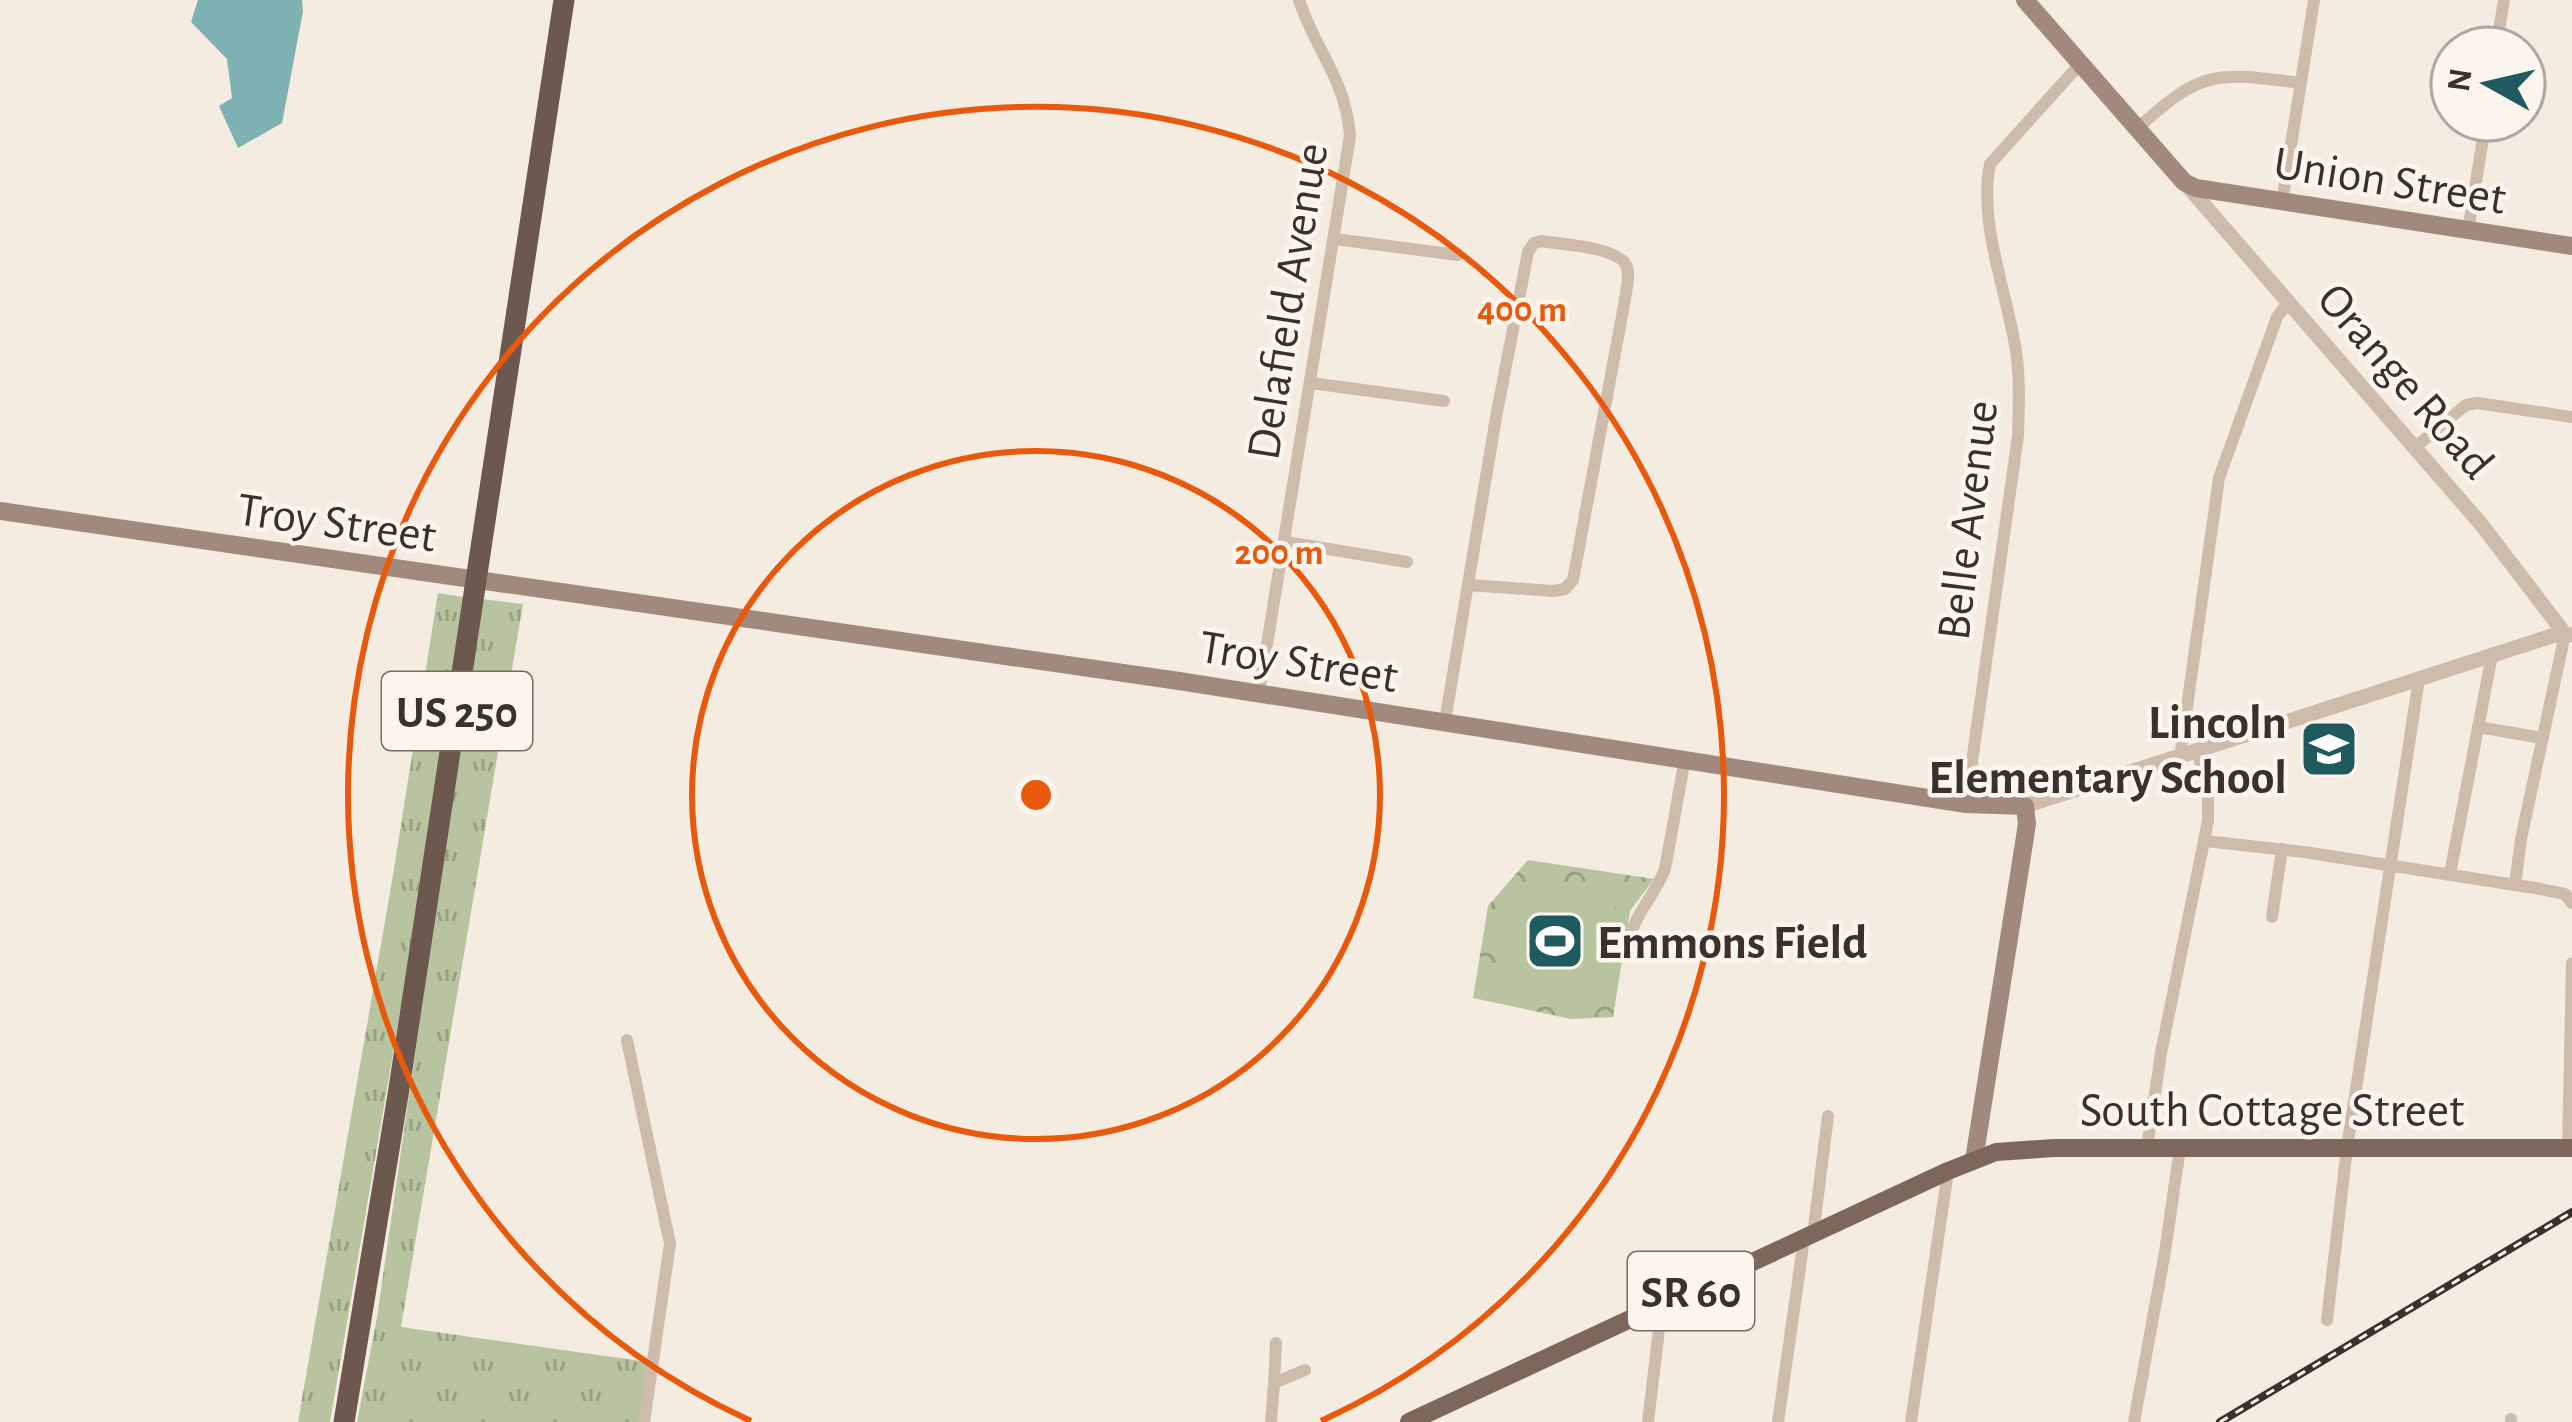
<svg xmlns="http://www.w3.org/2000/svg" width="2572" height="1422" viewBox="0 0 2572 1422" font-family="'Alegreya Sans',sans-serif">
<style>
.grass{fill:url(#grass-tufts)}
.forest{fill:url(#forest-crowns)}
.pitch{fill:#b8c4a0}
.water{fill:#7fb0b2}
.lines{fill:none;stroke-linecap:round;stroke-linejoin:round}
.minor{stroke:#cdbbac;stroke-width:12}
.tertiary{stroke:#cdbbac;stroke-width:15}
.secondary{stroke:#a18a7d;stroke-width:18}
.primary{stroke:#7d675c;stroke-width:18}
.trunk{stroke:#6c584f;stroke-width:21}
.rail-casing{stroke:#3b302b;stroke-width:8}
.rail{stroke:#fbf5ee;stroke-width:3;stroke-dasharray:9;stroke-linecap:butt}
.ring{fill:none;stroke:#e8590c;stroke-width:6}
.labels{text-anchor:middle;stroke-width:9;stroke-linejoin:round;paint-order:stroke}
.shield{fill:#fbf5ee;stroke:#756b66;stroke-width:3}
.shield-label{font-size:45px;font-weight:bold;fill:#3b302b}
.street-label{font-size:48px;fill:#3b302b;stroke:#fbf5ee}
.poi-label{font-size:48px;font-weight:bold;fill:#3b302b;stroke:#fbf5ee;text-anchor:end}
.centre{fill:#e8590c;stroke:#fbf5ee;stroke-width:6}
.ring-label{font-size:36px;text-anchor:middle;font-weight:bold;fill:#e8590c;stroke:#fbf5ee;stroke-width:9;stroke-linejoin:round;paint-order:stroke}
</style>
<defs>
<pattern id="grass-tufts" width="24" height="20" patternUnits="userSpaceOnUse" patternTransform="scale(3)"><rect width="24" height="20" fill="#b8c4a0"/><path d="M3 7l-1-3M5 7V3M7 7l1-3M15 17l-1-3M17 17v-4M19 17l1-3" fill="none" stroke="#97a083"/></pattern>
<pattern id="forest-crowns" width="20" height="18" patternUnits="userSpaceOnUse" patternTransform="scale(3)"><rect width="20" height="18" fill="#b8c4a0"/><path d="M2 6a3 3 0 1 1 6 0M12 15a3 3 0 1 1 6 0" fill="none" stroke="#97a083"/></pattern>
</defs>
<rect width="100%" height="100%" fill="#f4ebe1"/>
<g class="grass">
<path d="M438,593L464,597L409,960L330,1422H298L392,881Z"/>
<path d="M481,599L523,604L401,1327L648,1362L639,1422H357L377,1317Z"/>
</g>
<path class="forest" d="M1528,860L1654,879L1630,911L1613,1017L1571,1019L1473,998L1488,906Z"/>
<path class="pitch" d="M1564,892L1616,896L1602,990L1586,999L1494,990C1496,960 1498,925 1525,906C1535,899 1552,896 1564,892Z"/>
<path class="water" d="M198,0H302L303,11L282,123L238,148L219,106L232,98L227,59L191,22Z"/>
<g class="lines">
<g class="minor">
<path d="M2496,48L2504,0"/>
<path d="M2137,129C2202,69 2216,72 2301,83"/>
<path d="M2282,202L2314,0"/>
<path d="M2468,231L2486,120"/>
<path d="M1335,239L1458,255"/>
<path d="M1311,383L1444,401"/>
<path d="M2414,448L2466,405L2477,403L2572,417"/>
<path d="M1286,542L1407,562"/>
<path d="M1259,693L1350,136C1345,77 1316,52 1299,0"/>
<path d="M1445,721L1497,412L1528,252L1534,243L1541,241C1559,244 1618,247 1626,265C1630,273 1627,286 1626,294L1573,580L1565,589L1553,591L1468,585"/>
<path d="M2478,727L2543,738"/>
<path d="M2180,757L2219,478L2277,317L2288,303"/>
<path d="M1966,804L2018,436C2019,407 2020,379 2016,351C2007,292 1978,223 1990,164L2080,64"/>
<path d="M2206,841L2304,852L2541,889L2565,894L2572,903"/>
<path d="M2450,874L2492,655"/>
<path d="M2515,885L2521,839L2565,634"/>
<path d="M2272,917L2282,849"/>
<path d="M1628,945C1633,915 1655,896 1665,869L1685,759"/>
<path d="M627,1040L670,1244L644,1422"/>
<path d="M2147,1148L2161,1053L2208,821V788L2197,752"/>
<path d="M2568,1148L2572,963"/>
<path d="M1813,1235L1828,1116"/>
<path d="M2327,1320L2347,1148L2419,679"/>
<path d="M1274,1383L1276,1343"/>
<path d="M1271,1422L1274,1383L1305,1370"/>
<path d="M1648,1422L1662,1304"/>
<path d="M1778,1422L1804,1239"/>
<path d="M1911,1422L1948,1171"/>
<path d="M2134,1422L2165,1252L2180,1148"/>
<path d="M2511,1422V1419"/>
</g>
<g class="tertiary">
<path d="M2184,182L2481,524L2565,634"/>
<path d="M2025,806L2555,635H2571"/>
</g>
<g class="secondary">
<path d="M2025,0L2184,182L2196,188L2572,246"/>
<path d="M0,511L1179,681L1966,804L2025,806L2027,824L1974,1160"/>
</g>
<path class="primary" d="M1409,1422L1948,1171L1996,1152L2054,1148H2572"/>
<path class="trunk" d="M344,1422L398,1095L564,0"/>
<g class="rail-casing">
<path id="rail" d="M2220,1422L2572,1212"/>
</g>
<use href="#rail" class="rail"/>
</g>
<g class="ring">
<circle cx="1036" cy="795" r="344"/>
<path d="M751 1421A688 688 0 1 1 1321 1421"/>
</g>
<defs>
<g id="school-square" transform="scale(3)"><rect x="-9" y="-9" width="18" height="18" rx="4" fill="#1f5a5e" stroke="#fbf5ee"/><path d="M0-5L7-2L0 1L-7-2ZM-4 1L0 2.5L4 1V4Q0 6-4 4Z" fill="#fff"/></g>
<g id="stadium-square" transform="scale(3)"><rect x="-9" y="-9" width="18" height="18" rx="4" fill="#1f5a5e" stroke="#fbf5ee"/><path d="M0-5a6.5 5 0 1 0 0 10a6.5 5 0 1 0 0-10ZM-3.5-1.8h7v3.6h-7Z" fill="#fff"/></g>
</defs>
<g fill-rule="evenodd">
<use href="#school-square" x="2329" y="749"/>
<use href="#stadium-square" x="1555" y="941"/>
</g>
<g class="labels">
<g class="shield">
<rect x="382" y="672" width="150" height="78" rx="9"/>
<rect x="1628" y="1252" width="126" height="78" rx="9"/>
</g>
<g class="shield-label">
<text x="457" y="727">US 250</text>
<text x="1691" y="1307">SR 60</text>
</g>
<g class="street-label">
<text transform="translate(2390 179) rotate(9)" y="17">Union Street</text>
<text transform="translate(1286 301) rotate(-81)" y="17">Delafield Avenue</text>
<text transform="translate(2407 380) rotate(49)" y="17">Orange Road</text>
<text transform="translate(1966 520) rotate(-83)" y="17">Belle Avenue</text>
<text transform="translate(337 521) rotate(8)" y="17">Troy Street</text>
<text transform="translate(1299 660) rotate(9)" y="17">Troy Street</text>
<text x="2272" y="1126">South Cottage Street</text>
</g>
<g class="poi-label">
<text x="2287" y="738">Lincoln<tspan x="2287" dy="55">Elementary School</tspan></text>
<text x="1597" y="958" text-anchor="start">Emmons Field</text>
</g>
</g>
<circle cx="1036" cy="795" r="18" class="centre"/>
<g class="ring-label">
<text x="1522" y="321">400 m</text>
<text x="1279" y="564">200 m</text>
</g>
<g transform="translate(2488 84) rotate(278)"><circle r="57" fill="#fbf5ee" stroke="#aea6a0" stroke-width="3"/>
<path d="M0-9L21 45L0 30L-21 45Z" fill="#1f5a5e"/>
<text y="-18" font-size="33" font-weight="bold" text-anchor="middle" fill="#3b302b">N</text>
</g>
</svg>
